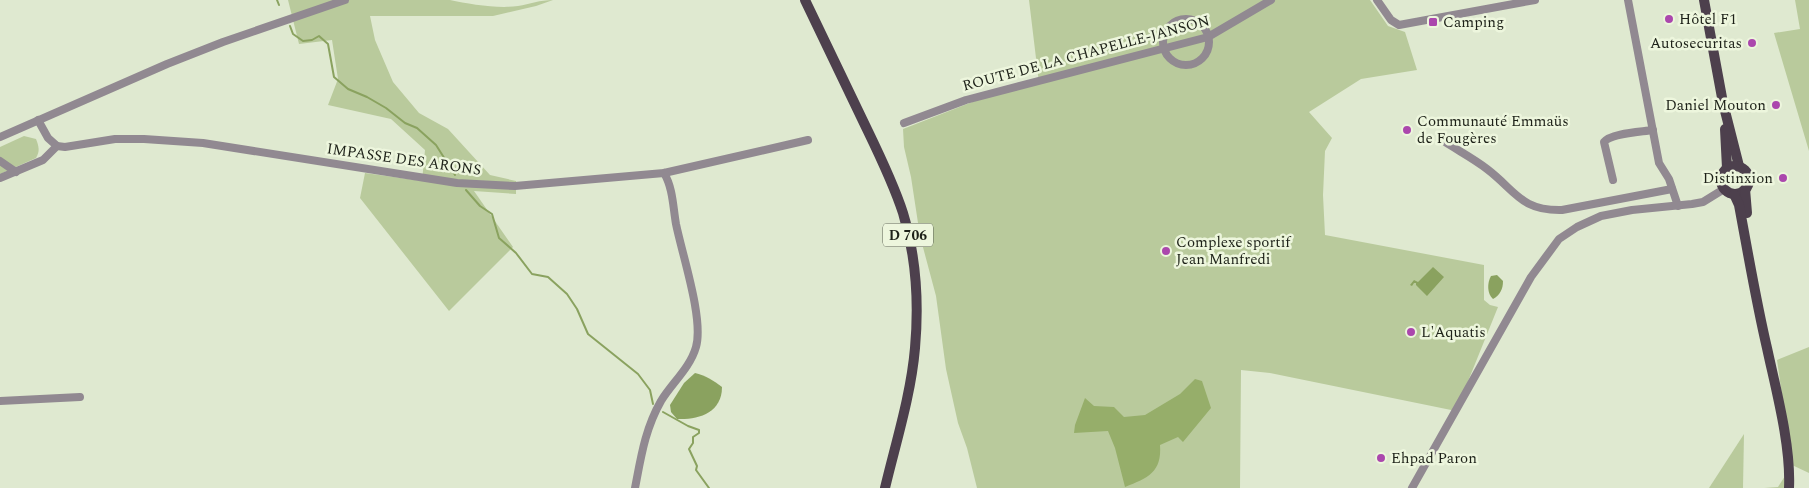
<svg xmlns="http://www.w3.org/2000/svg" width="1809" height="488" viewBox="0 0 1809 488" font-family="Spectral,serif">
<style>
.green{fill:#b9ca9c}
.forest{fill:#96ae6a}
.water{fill:#8aa25f}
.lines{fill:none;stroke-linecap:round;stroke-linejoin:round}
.stream{stroke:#8aa25f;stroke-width:2}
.minor{stroke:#918991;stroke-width:8}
.major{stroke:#4d404d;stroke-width:10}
.poi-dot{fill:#ab47ad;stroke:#edf6dd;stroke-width:2}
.labels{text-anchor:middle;stroke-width:5;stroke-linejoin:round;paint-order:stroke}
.shield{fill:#edf6dd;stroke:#5b6153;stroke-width:1}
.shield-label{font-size:14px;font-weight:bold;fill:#1d2118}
.poi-label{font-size:15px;fill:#1d2118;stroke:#edf6dd;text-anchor:start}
.street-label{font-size:15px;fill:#1d2118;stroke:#edf6dd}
</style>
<rect width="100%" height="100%" fill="#dfe9d0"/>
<g class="green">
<path d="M288,0H450C469,4 498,9 518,6C530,4 540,0 553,0L536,6L493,16H370L375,40L393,82L419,113L448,129L490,175L516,181V194L474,191L513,247L449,311L360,198L365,173L422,181L425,150L391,119L328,105L338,79L332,40L299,44Z"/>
<path d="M1029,0H1370L1388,26L1405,32L1417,70L1361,79L1309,112L1332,138L1325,151L1323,195L1325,235L1484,265V300L1490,305L1498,307L1456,411L1270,373L1241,370L1240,488H977L967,448L958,423L946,369L936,296L920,236L911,177L904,147L903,129L980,99L1039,83Z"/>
<path d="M1795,0H1809V151L1774,33L1800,29Z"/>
<path d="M24,136L36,139C39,147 40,151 36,158L0,174V147Z"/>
<path d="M1809,347V473L1792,465L1791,488H1764L1778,487L1792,465L1777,360Z"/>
<path d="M1744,434L1743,488H1709Z"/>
</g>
<path class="forest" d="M1195,379L1202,381L1211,408L1183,442L1178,437L1160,445C1162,472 1148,478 1125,487L1115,448L1108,431L1074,433L1075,425L1085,398L1094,406L1114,407L1124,417L1145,415L1180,394Z"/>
<g class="water">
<path d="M1433,267L1444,277L1427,296L1416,285V283H1414L1412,286L1410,285L1414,280L1418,282Z"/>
<path d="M1497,275L1503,281C1503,289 1500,295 1493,299C1487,294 1487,283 1491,276Z"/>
<path d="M695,373C705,375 714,381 722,387C722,413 698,420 677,419L671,412L670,405L684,383Z"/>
</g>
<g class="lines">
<g class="stream">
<path d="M277,0L279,5"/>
<path d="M290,26L293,34L303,41L312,40L319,36L328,44L334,77L348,89L367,97L386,108L405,123L417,128L436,145L455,175"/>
<path d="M466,190L480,206L492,214L499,238L516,253L532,274L548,277L567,294L577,309L588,334L638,374L650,390L653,404"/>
<path d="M663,412L688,426L699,430V433L693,437V443L689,449L697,466L696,470L709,488"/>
</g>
<g class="minor">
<path d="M1377,0L1391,20L1399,25L1535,0"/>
<path d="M1628,0L1659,163L1669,179L1678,206"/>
<circle cx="1186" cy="42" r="23"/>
<path d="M38,120L48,138L57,146L65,147L115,139H144L203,143L457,183L515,186L664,173L808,140"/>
<path d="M904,123L966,100L1208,37L1271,0"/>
<path d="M0,137L167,64L223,42L345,0"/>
<path d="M1445,142C1459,151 1474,159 1487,169C1516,191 1521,211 1562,210L1672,189"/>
<path d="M0,161L16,172"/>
<path d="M0,178L43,160L57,146"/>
<path d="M1613,180L1604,142C1611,133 1641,132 1653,130"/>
<path d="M0,401L80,397"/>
<path d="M635,488C641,457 645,429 661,401C672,383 690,368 696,347C704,319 682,254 676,224C673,207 673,188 664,173"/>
<path d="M1412,488L1531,277L1559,239L1577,227L1601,216L1632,210L1692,204L1703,202L1724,189"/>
</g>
<g class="major">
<path d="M805,0C825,41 844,82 864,123C878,152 893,182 903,213C916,256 919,303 915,348C911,395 896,442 885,488"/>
<path d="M1704,0L1723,103L1739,166"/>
<path d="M1725,129L1727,168"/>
<circle cx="1735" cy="180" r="14"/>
<path d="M1745,189L1747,213"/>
<path d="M1734,194L1739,205C1748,253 1756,301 1767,348C1776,390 1791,445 1789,488"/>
</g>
</g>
<g class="poi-dot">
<circle cx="1669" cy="19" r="5"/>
<rect x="1428" y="17" width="10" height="10" rx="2.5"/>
<circle cx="1752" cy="43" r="5"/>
<circle cx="1776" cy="105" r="5"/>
<circle cx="1407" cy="130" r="5"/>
<circle cx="1783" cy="178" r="5"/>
<circle cx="1166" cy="251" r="5"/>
<circle cx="1411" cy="332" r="5"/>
<circle cx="1381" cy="458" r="5"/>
</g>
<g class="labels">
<rect class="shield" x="883" y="223.5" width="50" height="23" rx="4"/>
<g class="shield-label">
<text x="908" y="240">D 706</text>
</g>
<g class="poi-label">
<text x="1679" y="24">Hôtel F1</text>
<text x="1443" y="27">Camping</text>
<text x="1742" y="48" text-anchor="end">Autosecuritas</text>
<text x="1766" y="110" text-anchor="end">Daniel Mouton</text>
<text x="1417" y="126">Communauté Emmaüs<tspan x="1417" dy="17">de Fougères</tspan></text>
<text x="1773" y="183" text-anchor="end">Distinxion</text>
<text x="1176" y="247">Complexe sportif<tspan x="1176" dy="17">Jean Manfredi</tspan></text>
<text x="1421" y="337">L'Aquatis</text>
<text x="1391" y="463">Ehpad Paron</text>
</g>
<g class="street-label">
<text transform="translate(1086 53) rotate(-15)" y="5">ROUTE DE LA CHAPELLE-JANSON</text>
<text transform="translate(404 159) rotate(8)" y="5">IMPASSE DES ARONS</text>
</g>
</g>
</svg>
